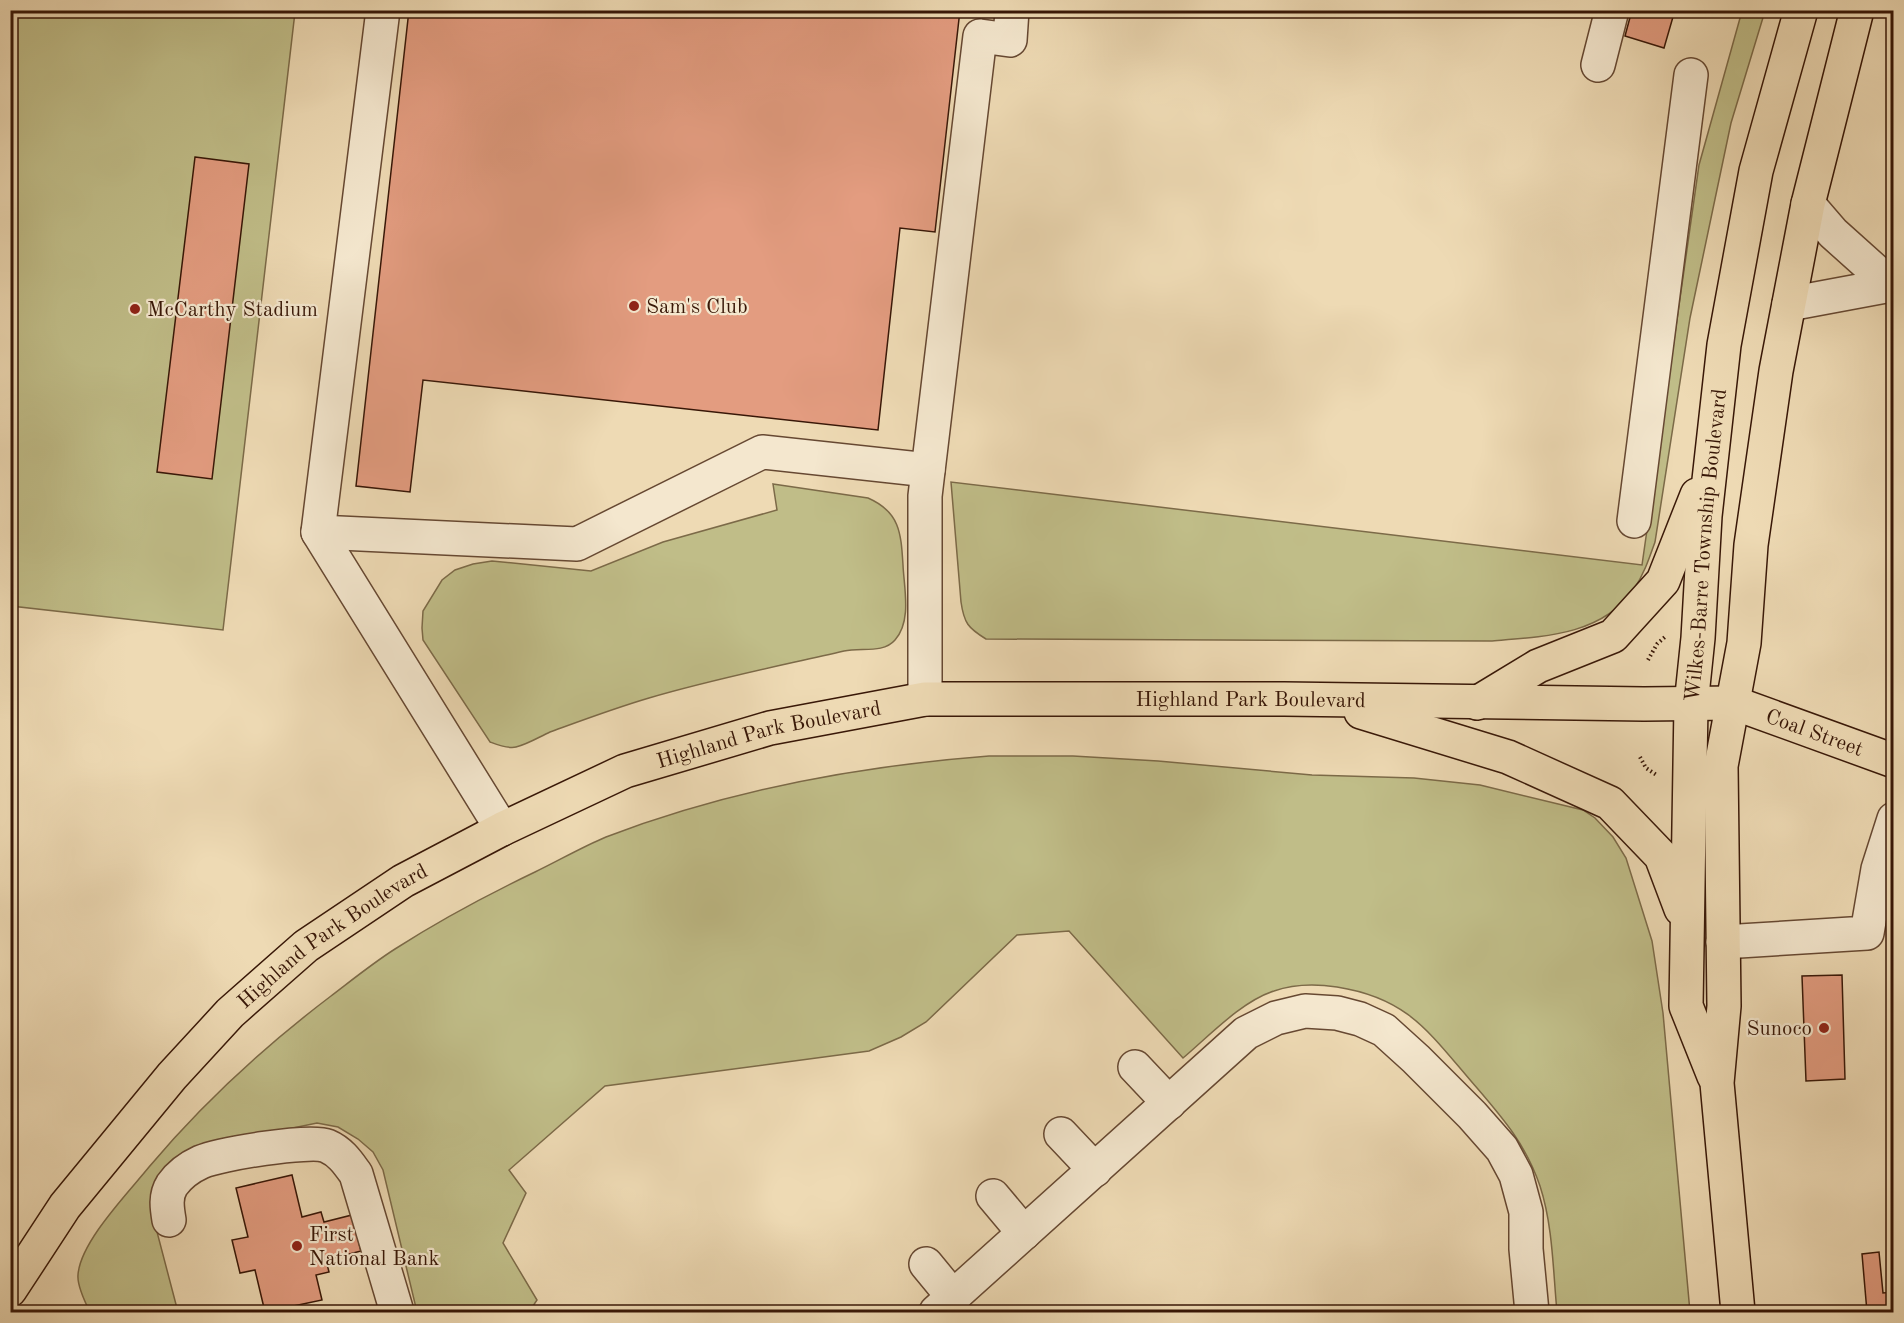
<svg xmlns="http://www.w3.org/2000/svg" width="1904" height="1323" viewBox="0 0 1904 1323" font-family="'Old Standard TT',serif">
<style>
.green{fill:#c0bd88;stroke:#7c6a48;stroke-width:1.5}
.building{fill:#e39c80;stroke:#381707;stroke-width:1.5}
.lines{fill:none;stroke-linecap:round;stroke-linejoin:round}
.minor-casing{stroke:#664832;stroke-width:36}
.major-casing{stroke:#381707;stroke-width:36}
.path{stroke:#381707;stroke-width:4;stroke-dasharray:1.5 3;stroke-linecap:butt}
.minor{stroke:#f4e7ce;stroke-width:33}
.major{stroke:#eedab4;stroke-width:33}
.poi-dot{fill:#8f2418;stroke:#f4e7ce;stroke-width:2}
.labels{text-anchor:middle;stroke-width:4.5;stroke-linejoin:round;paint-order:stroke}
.poi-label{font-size:21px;fill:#381707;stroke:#f4e7ce;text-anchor:start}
.street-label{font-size:21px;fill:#381707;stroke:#f4e7ce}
</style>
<rect width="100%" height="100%" fill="#eedab4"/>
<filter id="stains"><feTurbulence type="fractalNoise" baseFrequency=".00333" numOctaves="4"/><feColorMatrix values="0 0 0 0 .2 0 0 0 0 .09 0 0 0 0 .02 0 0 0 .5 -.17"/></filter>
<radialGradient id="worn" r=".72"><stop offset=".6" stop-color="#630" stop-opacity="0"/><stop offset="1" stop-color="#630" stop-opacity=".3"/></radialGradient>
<g class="green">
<path d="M286,10L295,12L223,630L11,606L10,11Z"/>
<path d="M1742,11H1765L1731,123L1690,318L1655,542C1649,559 1644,574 1634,589C1602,636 1541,637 1490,641L986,639C968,628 964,623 961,602L951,482L1642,565L1699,165Z"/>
<path d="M773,484L868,498C900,512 901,533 903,565C904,588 912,621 895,640C883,654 861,647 844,651C779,666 713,679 649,698C615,708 583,720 550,732C539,737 528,744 516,747C508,749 498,745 490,742L423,640L422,628L423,611L442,580L455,570L473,564L492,561L591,571L663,542L777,510Z"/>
<path d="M989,756H1073L1158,761L1312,775L1414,778L1480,785L1583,810L1595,818L1613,837L1626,858L1652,941L1663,1013L1690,1312H1557C1553,1271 1553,1226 1540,1186C1525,1142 1500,1115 1471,1081C1428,1031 1407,998 1337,987C1317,984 1294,984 1274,991C1242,1001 1209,1036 1183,1058L1069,931L1017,935L926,1022L901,1037L869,1051L605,1086L509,1170L526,1193L503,1243L537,1300L529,1312H417L383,1170L373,1152L358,1139L338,1127L317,1123L210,1145L157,1206V1232L178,1312H90C85,1302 77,1286 78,1275C80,1242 128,1193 149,1167C202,1104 265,1046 331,996C352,980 373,963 395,949C440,920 487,895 535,872C558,861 582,847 606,837C729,790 858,766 989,756Z"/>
</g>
<g class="building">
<path d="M409,10H960L935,232L900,228L878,430L423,380L410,492L356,486Z"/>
<path d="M1632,10H1675L1664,48L1625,36Z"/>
<path d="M195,157L249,164L212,479L157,472Z"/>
<path d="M1842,975L1845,1079L1806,1081L1802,976Z"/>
<path d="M292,1175L302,1217L321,1212L324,1222L352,1215L361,1251L326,1260L329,1272L316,1275L322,1300L265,1312L255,1270L240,1273L232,1240L248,1237L236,1188Z"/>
<path d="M1879,1252L1883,1293L1894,1292V1311L1867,1312L1862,1254Z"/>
</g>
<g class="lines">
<g class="minor-casing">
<g id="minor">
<path d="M383,10L318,532L502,829"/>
<path d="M1598,65L1612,10"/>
<path d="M1808,204L1833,233L1891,285"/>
<path d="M1789,304L1891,285"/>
<path d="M1634,521L1691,75"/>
<path d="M318,532L577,544L762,452L928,470"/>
<path d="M925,699V496L980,36L1010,40L1012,10"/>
<path d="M1723,942L1867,933L1878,869L1894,819"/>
<path d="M1135,1067L1169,1103"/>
<path d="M1061,1134L1095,1170"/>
<path d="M993,1196L1024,1233"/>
<path d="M169,1220C167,1208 165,1196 172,1185C179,1175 190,1167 201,1162C219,1154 310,1139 327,1146C341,1152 348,1163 356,1174L397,1312"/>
<path d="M926,1264L954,1298"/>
<path d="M936,1312L1246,1033L1276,1018L1305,1011L1337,1013L1360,1019L1384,1030L1416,1059L1472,1115L1502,1149L1516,1175L1526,1212V1249L1532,1312"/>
</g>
</g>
<g class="major-casing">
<g id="major">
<path d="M1477,703L1538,666L1613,636L1663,581L1697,495"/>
<path d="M1361,712L1508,757L1610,803L1661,856L1681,909"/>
<path id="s1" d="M1714,1076L1686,1006L1691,705L1698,638L1705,516L1724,345L1756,171L1801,10"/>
<path id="s2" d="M10,1290L65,1206L172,1076L230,1013L306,946L403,881L502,829L625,771L770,728L925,699H1284L1644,704L1734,703L1894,761"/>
<path d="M1738,1312L1717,1083L1724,1006L1721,766L1744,643L1751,545L1776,371L1808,204L1857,10"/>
</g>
</g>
<g class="path">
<path d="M1648,660L1657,644L1665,637"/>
<path d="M1640,757L1646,768L1658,776"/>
</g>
<use href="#minor" class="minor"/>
<use href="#major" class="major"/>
</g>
<g class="poi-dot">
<circle cx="634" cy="306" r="6"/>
<circle cx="135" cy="309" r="6"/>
<circle cx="1824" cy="1028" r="6"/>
<circle cx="297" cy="1246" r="6"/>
</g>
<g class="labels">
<g class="poi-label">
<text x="646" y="313">Sam's Club</text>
<text x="147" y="316">McCarthy Stadium</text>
<text x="1812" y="1035" text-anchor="end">Sunoco</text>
<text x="309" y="1241">First<tspan x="309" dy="24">National Bank</tspan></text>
</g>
<g class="street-label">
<text dy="7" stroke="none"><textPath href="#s1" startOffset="537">Wilkes-Barre Township Boulevard</textPath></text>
<text dy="7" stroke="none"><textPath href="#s2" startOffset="1455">Highland Park Boulevard</textPath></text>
<text dy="7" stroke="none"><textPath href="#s2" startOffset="2024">Coal Street</textPath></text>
<text dy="7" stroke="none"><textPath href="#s2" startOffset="969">Highland Park Boulevard</textPath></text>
<text dy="7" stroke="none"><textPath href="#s2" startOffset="483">Highland Park Boulevard</textPath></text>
</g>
</g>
<rect width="1904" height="1323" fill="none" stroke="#eedab4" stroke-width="36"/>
<rect x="12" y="12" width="1880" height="1299" fill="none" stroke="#381707" stroke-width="3"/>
<rect x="18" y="18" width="1868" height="1287" fill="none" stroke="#381707" stroke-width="1.5"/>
<rect width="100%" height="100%" filter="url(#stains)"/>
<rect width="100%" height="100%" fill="url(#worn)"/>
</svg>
